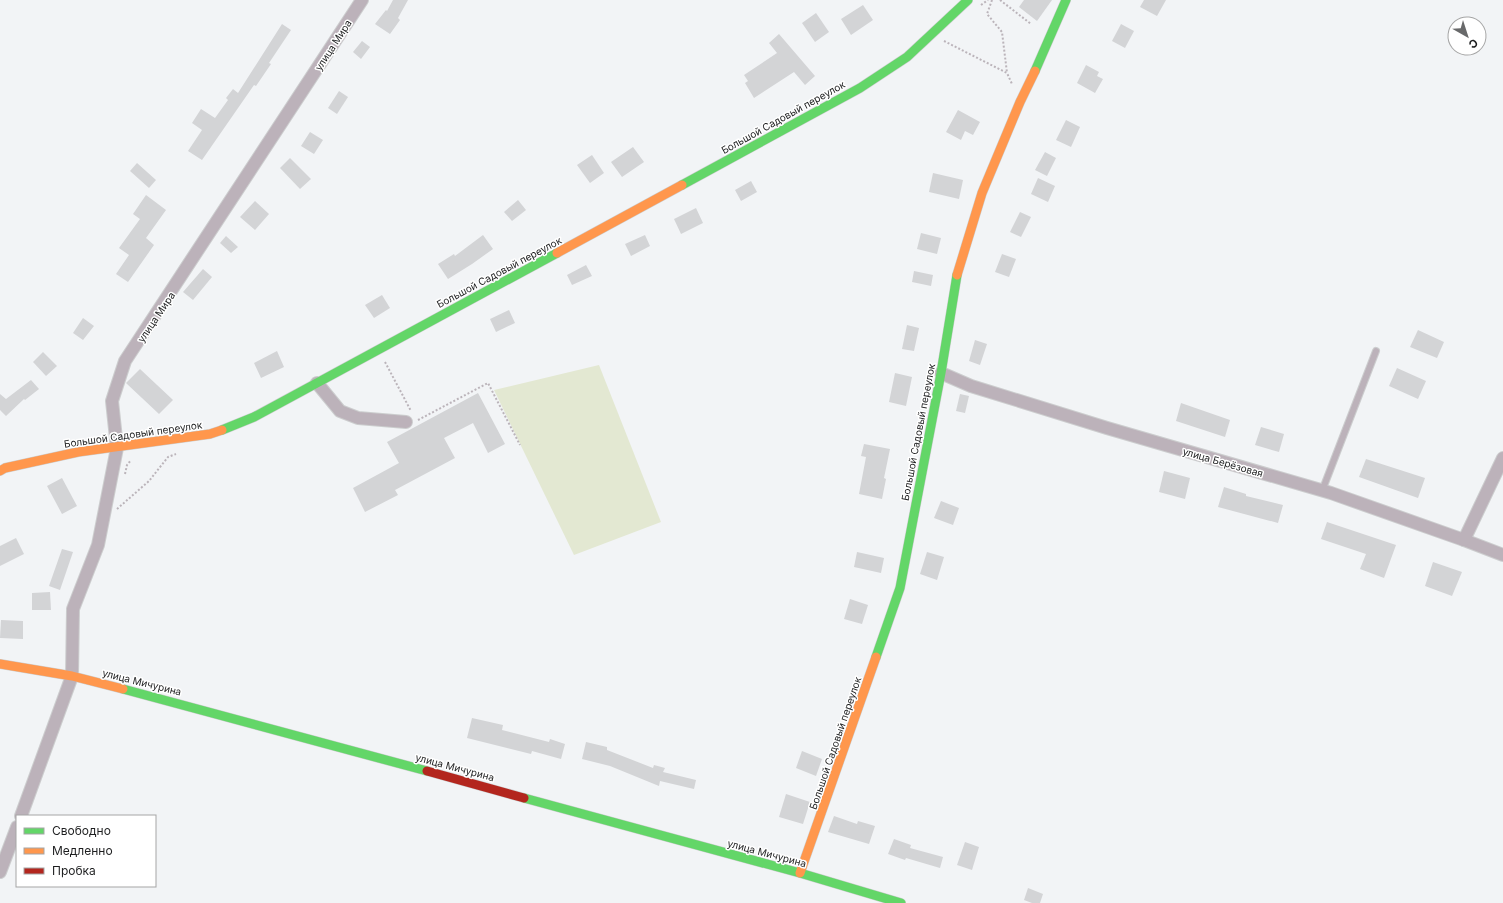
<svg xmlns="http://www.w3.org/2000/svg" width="1503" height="903" viewBox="0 0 1503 903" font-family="Inter,sans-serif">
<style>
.green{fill:#e3e8d2}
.building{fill:#d3d4d6}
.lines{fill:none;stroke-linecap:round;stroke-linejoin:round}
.lane-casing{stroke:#cccdce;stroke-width:8}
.street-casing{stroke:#cccdce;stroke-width:14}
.fast-casing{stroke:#cccdce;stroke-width:10}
.slow-casing{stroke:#cccdce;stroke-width:10}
.jam-casing{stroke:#cccdce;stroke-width:10}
.path{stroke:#bbb4ba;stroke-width:2;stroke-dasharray:2 2;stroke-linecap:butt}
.lane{stroke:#bcb2ba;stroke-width:6}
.street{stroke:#bcb2ba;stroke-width:12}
.fast{stroke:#63d668;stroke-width:9}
.slow{stroke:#ff974d;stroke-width:9}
.jam{stroke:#b3261e;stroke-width:9}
.labels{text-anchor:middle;stroke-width:3;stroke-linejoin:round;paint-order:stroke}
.street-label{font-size:10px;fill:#1d1e1f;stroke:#fff}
</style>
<rect width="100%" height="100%" fill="#f2f4f6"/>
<path class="green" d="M599,365L661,522L574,555L494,390Z"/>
<g class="building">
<path d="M393,0H408L398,18L400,20L390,34L375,24L386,10L387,11Z"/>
<path d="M1024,0H1052L1037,21L1019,7Z"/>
<path d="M1144,0H1166L1157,16L1140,7Z"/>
<path d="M863,5L873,20L851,35L841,19Z"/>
<path d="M816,13L829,32L815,42L802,23Z"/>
<path d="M282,24L291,30L269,63L271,64L256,86L254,85L202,160L188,151L202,130L192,123L201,109L215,118L228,100L226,98L233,89L238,93Z"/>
<path d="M1121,24L1134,31L1125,48L1112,41Z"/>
<path d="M779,34L815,76L805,85L794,72L754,98L745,83L748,81L744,75L777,53L769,43Z"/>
<path d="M362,41L370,47L361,59L353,52Z"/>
<path d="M1086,65L1099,72L1097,76L1103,79L1095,93L1077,83Z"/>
<path d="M339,91L348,97L337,114L328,108Z"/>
<path d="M958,110L980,122L973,135L965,131L961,140L946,132Z"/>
<path d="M1066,120L1080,127L1071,147L1056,140Z"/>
<path d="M310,132L323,140L314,154L301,146Z"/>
<path d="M633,147L644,162L622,177L611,162Z"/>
<path d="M1045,152L1056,158L1047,176L1035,170Z"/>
<path d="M592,155L604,173L590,183L577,165Z"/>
<path d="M290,158L311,179L300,189L280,168Z"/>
<path d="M137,163L156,180L149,188L130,171Z"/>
<path d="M933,173L963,180L959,199L929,192Z"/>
<path d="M1038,178L1055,186L1048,202L1031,194Z"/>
<path d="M751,181L757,192L741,201L735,190Z"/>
<path d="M146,195L166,210L146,238L154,245L128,282L116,274L129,255L119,248L140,219L133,214Z"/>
<path d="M518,200L526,210L512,221L504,212Z"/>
<path d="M255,201L269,214L255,230L240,217Z"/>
<path d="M696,208L703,223L681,234L674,219Z"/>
<path d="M1020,212L1031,217L1021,237L1010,232Z"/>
<path d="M921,233L941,238L937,254L917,249Z"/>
<path d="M483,235L493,249L472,264L448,279L438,264L454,254L455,256Z"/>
<path d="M645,235L650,246L631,256L625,244Z"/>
<path d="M226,236L238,247L231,253L220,243Z"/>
<path d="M1002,254L1016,259L1009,277L995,272Z"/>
<path d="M586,265L592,276L572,285L567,275Z"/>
<path d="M203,269L212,277L193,300L183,292Z"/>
<path d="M914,271L933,275L931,286L912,282Z"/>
<path d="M382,295L390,308L374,318L365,305Z"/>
<path d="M509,310L515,323L496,332L490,319Z"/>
<path d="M83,318L94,326L83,340L73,333Z"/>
<path d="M907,325L919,328L914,351L902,349Z"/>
<path d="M1418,330L1444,342L1437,358L1410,347Z"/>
<path d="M975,340L987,344L980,365L969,361Z"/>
<path d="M277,351L284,367L261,378L254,363Z"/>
<path d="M43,352L57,366L46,376L33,362Z"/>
<path d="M1397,368L1426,381L1418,399L1389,386Z"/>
<path d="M140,369L173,400L159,414L126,383Z"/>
<path d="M895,373L912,377L906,406L889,402Z"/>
<path d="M31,380L39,389L25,400L24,399L6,416L0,410V394L6,399Z"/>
<path d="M478,393L505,444L488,453L473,423L444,438L455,458L395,490L398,495L365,512L353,488L399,463L387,442Z"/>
<path d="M960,394L969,396L965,413L956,411Z"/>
<path d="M1181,403L1230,420L1225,437L1176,421Z"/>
<path d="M1261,427L1284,434L1279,452L1255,445Z"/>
<path d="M864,444L890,449L884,478L886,479L882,499L859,494L866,457L861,456Z"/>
<path d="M1366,459L1425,478L1418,498L1359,477Z"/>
<path d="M1164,471L1190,478L1185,499L1159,492Z"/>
<path d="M62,478L77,506L62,514L47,486Z"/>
<path d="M1224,487L1246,494V496L1283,505L1278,523L1218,507Z"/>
<path d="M941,501L959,508L953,525L934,518Z"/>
<path d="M1327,522L1396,545L1384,578L1360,569L1366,554L1321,539Z"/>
<path d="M16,538L24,554L0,566V546Z"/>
<path d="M62,549L73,552L60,590L49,586Z"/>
<path d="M857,552L884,558L881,573L854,567Z"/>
<path d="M927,552L944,557L937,580L920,574Z"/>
<path d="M1433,562L1462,572L1452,596L1425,586Z"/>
<path d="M50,592L51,610H32V593Z"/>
<path d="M850,599L868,605L862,624L844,619Z"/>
<path d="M1,620L23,621V639L0,638Z"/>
<path d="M472,718L503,725L502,730L549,742L550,739L565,744L561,759L532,751L531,754L467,738Z"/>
<path d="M586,742L607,747V750L653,768L654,765L665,768L663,772L696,780L694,789L660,781L659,786L610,766L582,759Z"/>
<path d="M802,751L822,759L816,776L796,768Z"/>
<path d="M786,794L810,802L803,824L779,817Z"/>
<path d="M834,816L857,824L858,821L875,826L869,844L828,832Z"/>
<path d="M894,839L911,845L910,848L943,857L940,868L906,858L905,860L888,854Z"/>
<path d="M965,842L979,847L972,870L957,865Z"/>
<path d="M1028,888L1043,894L1040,903H1032L1024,900Z"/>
</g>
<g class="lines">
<g class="lane-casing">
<path id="lane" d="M1322,491L1376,351"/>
</g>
<g class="street-casing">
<g id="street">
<path d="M941,373L971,386L1107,428L1331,493L1464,540L1503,555"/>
<path d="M317,383L340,411L358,418L406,422"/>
<path d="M1464,540L1503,458"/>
<path d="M21,816L72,676L73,609L98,545L117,448L112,401L125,361L362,0"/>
<path d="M0,872L17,827"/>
</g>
</g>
<g class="fast-casing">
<g id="fast">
<path d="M1035,71L1066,0"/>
<path d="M682,185L860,88L907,57L968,0"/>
<path d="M222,430L254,417L557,253"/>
<path d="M876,657L900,588L941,373L957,275"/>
<path d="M123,689L427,771"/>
<path d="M524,798L800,873L901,903"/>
</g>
</g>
<g class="slow-casing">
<g id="slow">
<path d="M557,253L682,185"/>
<path d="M957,275L982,193L1020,102L1035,71"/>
<path d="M0,471L5,468L78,452L210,434L222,430"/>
<path d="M0,664L72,676L123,689"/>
<path d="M800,873L876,657"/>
</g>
</g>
<g class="jam-casing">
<path id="jam" d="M427,771L524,798"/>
</g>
<g class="path">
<path d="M992,0L987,14L1002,32L1007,73"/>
<path d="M1000,0L1031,24"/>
<path d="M981,5L988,0"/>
<path d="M944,41L1007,73L1012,84"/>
<path d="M385,362L411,411"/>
<path d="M418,420L488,383L520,445"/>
<path d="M125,474L127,465L131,460"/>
<path d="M117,509L149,481L168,457L176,454"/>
</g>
<use href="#lane" class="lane"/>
<use href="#street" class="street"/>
<use href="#fast" class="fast"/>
<use href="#slow" class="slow"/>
<use href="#jam" class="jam"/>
</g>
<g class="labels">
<g class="street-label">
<text transform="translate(333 45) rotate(-57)" y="4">улица Мира</text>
<text transform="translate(783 117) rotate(-29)" y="4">Большой Садовый переулок</text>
<text transform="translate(499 272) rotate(-28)" y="4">Большой Садовый переулок</text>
<text transform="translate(156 317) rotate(-56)" y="4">улица Мира</text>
<text transform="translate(918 432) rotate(-79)" y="4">Большой Садовый переулок</text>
<text transform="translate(133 434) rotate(-8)" y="4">Большой Садовый переулок</text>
<text transform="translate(1223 462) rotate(16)" y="4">улица Берёзовая</text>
<text transform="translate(142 682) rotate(14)" y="4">улица Мичурина</text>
<text transform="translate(835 743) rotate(-71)" y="4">Большой Садовый переулок</text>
<text transform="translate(455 767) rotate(15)" y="4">улица Мичурина</text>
<text transform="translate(767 853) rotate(15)" y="4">улица Мичурина</text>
</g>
</g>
<rect x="16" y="815" width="140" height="72" fill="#ffffff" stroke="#a5a5a5"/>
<rect x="24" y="828" width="20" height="6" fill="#63d668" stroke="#a5a5a5"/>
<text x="52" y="835" font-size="12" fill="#1d1e1f">Свободно</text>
<rect x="24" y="848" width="20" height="6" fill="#ff974d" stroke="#a5a5a5"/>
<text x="52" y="855" font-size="12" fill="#1d1e1f">Медленно</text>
<rect x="24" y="868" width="20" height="6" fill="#b3261e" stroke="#a5a5a5"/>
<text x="52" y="875" font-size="12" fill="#1d1e1f">Пробка</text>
<g transform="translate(1467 36) rotate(141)"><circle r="19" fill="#ffffff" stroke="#a5a5a5"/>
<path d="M0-3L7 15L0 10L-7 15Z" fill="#68696a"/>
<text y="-6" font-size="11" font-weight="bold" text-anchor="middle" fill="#1d1e1f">С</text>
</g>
</svg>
